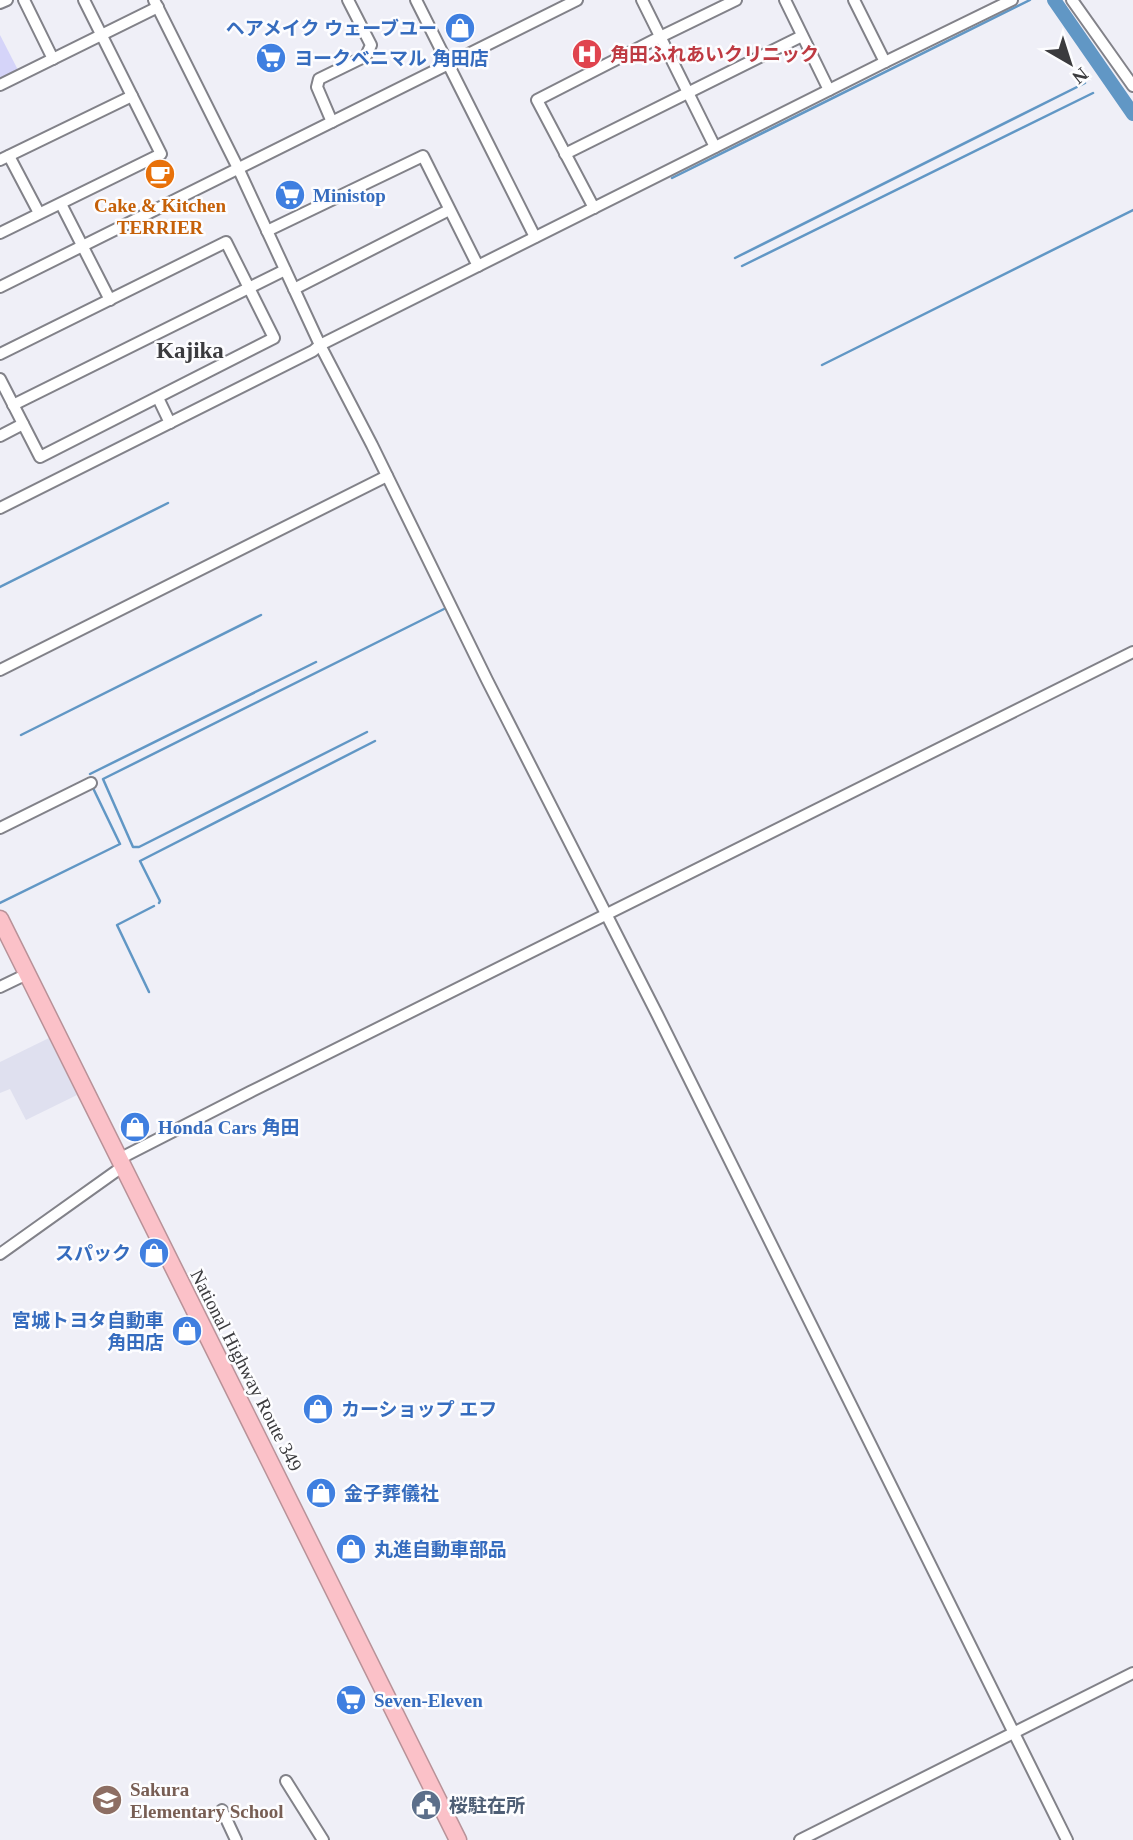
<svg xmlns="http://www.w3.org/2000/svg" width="1133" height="1840" viewBox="0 0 1133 1840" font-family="'Times New Roman','Noto Sans JP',serif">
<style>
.built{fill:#dfe0ef}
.green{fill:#d5d4f9}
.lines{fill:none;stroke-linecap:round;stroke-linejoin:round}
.stream{stroke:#6197c5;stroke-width:2.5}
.river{stroke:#6197c5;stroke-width:14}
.minor-casing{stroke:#828289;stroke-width:14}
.highway-casing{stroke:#b89298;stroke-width:19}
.minor{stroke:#fff;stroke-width:10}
.highway{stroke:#fbc1c8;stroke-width:16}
.labels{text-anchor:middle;stroke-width:5;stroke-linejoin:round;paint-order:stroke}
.shop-label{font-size:19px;font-weight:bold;fill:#366cbe;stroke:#fdfdff;text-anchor:start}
.health-label{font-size:19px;font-weight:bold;fill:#be3a42;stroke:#fdfdff;text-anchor:start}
.food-label{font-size:19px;font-weight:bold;fill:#c56008;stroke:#fdfdff}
.street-label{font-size:19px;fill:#3b3b3e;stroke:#fdfdff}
.education-label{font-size:19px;font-weight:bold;fill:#785e54;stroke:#fdfdff;text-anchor:start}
.service-label{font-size:19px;font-weight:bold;fill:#4e5e75;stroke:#fdfdff;text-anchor:start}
.quarter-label{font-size:23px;font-weight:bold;fill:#3b3b3e;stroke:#fdfdff}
</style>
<rect width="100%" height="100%" fill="#efeff7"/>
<path class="built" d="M49,1038L77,1095L26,1120L10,1089L0,1093V1062Z"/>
<path class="green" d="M0,35L18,70L0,78Z"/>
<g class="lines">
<g class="stream">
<path d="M672,178L1030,0"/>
<path d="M735,258L1085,83"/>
<path d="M742,266L1093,93"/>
<path d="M822,365L1133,210"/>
<path d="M0,587L168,503"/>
<path d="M367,732L139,847H133L103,779L444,609"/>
<path d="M21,735L261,615"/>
<path d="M90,774L316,662"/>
<path d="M0,903L120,844L93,788"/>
<path d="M159,903L160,901L140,861L375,741"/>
<path d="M149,992L117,925L154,906"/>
</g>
<path class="river" d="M1054,0L1133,114"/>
<g class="minor-casing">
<g id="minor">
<path d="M24,0L53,59"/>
<path d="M154,0L238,168L320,345L372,445L487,680L657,1014L1067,1840"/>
<path d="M416,0L535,237"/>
<path d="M642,0L715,147"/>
<path d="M785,0L829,90"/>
<path d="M854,0L885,62"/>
<path d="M1072,0L1133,86"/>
<path d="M0,3L7,0"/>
<path d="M0,85L158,7"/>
<path d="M332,122L317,87L319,79L366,56L371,45L348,0"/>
<path d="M565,154L802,36"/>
<path d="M9,156L39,213"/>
<path d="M0,160L132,96"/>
<path d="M61,204L110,300"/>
<path d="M594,208L537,100L660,37L736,0"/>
<path d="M267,231L423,156L478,266"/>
<path d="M0,233L161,154L84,0"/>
<path d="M0,287L577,0"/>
<path d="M294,289L449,210"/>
<path d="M0,354L226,242L274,338L40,457L0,379"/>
<path d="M158,398L170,423"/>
<path d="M13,405L285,270"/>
<path d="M0,436L23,424"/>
<path d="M0,508L313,351L320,345L885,62L1012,0"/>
<path d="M0,670L387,476"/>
<path d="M0,828L91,783"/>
<path d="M0,987L27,974"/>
<path d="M119,1159L250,1092L1133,652"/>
<path d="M0,1254L122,1167"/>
<path d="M286,1781L323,1840"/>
<path d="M222,1810L236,1840"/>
<path d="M800,1840L1133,1673"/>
</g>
</g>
<g class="highway-casing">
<path id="highway" d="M0,919L458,1840"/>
</g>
<use href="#minor" class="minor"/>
<use href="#highway" class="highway"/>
</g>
<defs>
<g id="shop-disc" transform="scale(1.575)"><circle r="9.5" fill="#3f7fe0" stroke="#fdfdff"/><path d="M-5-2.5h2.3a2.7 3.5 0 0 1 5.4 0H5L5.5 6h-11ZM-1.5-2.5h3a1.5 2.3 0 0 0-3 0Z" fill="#fff"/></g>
<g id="hospital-disc" transform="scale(1.575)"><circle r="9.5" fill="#e0444e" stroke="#fdfdff"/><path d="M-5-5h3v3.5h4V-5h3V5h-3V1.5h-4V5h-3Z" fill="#fff"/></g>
<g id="supermarket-disc" transform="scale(1.575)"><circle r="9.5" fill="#3f7fe0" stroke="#fdfdff"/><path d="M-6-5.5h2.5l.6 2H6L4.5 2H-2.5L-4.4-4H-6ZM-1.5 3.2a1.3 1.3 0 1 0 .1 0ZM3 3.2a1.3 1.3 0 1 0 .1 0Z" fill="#fff"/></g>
<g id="cafe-disc" transform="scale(1.575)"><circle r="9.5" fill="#e8710a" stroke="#fdfdff"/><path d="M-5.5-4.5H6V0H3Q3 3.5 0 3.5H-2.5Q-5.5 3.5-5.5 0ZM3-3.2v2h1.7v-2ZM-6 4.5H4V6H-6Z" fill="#fff"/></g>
<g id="school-disc" transform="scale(1.575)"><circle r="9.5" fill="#8d6e63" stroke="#fdfdff"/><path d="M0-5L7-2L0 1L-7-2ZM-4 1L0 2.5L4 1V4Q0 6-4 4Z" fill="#fff"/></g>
<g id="civic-disc" transform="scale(1.575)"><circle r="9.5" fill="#5c6f8a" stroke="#fdfdff"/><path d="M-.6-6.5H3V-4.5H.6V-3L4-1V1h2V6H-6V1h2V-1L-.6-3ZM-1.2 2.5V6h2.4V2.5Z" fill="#fff"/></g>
</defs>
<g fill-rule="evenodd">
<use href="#shop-disc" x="460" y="28"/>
<use href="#hospital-disc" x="587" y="54"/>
<use href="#supermarket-disc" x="271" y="58"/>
<use href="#cafe-disc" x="160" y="174"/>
<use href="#supermarket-disc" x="290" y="195"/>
<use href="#shop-disc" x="135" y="1127"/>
<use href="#shop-disc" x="154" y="1253"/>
<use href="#shop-disc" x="187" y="1331"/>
<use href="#shop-disc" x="318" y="1409"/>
<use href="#shop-disc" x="321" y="1493"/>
<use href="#shop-disc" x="351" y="1549"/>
<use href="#supermarket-disc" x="351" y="1700"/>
<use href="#school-disc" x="107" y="1800"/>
<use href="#civic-disc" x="426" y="1805"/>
</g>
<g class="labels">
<g class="shop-label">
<text x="437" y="35" text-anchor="end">ヘアメイク ウェーブユー</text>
<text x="294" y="65">ヨークベニマル 角田店</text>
<text x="313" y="202">Ministop</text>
<text x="158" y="1134">Honda Cars 角田</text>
<text x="131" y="1260" text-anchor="end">スパック</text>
<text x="164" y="1327" text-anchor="end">宮城トヨタ自動車<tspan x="164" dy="22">角田店</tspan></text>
<text x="341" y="1416">カーショップ エフ</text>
<text x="344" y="1500">金子葬儀社</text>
<text x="374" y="1556">丸進自動車部品</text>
<text x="374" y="1707">Seven-Eleven</text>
</g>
<g class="health-label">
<text x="610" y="61">角田ふれあいクリニック</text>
</g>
<g class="food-label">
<text x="160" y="212">Cake &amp; Kitchen<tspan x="160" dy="22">TERRIER</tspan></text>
</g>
<g class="street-label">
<text transform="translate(247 1370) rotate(63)" y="7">National Highway Route 349</text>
</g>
<g class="education-label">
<text x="130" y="1796">Sakura<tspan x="130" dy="22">Elementary School</tspan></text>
</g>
<g class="service-label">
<text x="449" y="1812">桜駐在所</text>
</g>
<g class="quarter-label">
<text x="190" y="358">Kajika</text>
</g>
</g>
<g transform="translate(1070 63) rotate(141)" stroke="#fdfdff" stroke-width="5" paint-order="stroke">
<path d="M0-5L12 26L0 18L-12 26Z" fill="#3b3b3e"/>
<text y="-10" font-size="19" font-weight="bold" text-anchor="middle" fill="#3b3b3e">N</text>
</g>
</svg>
